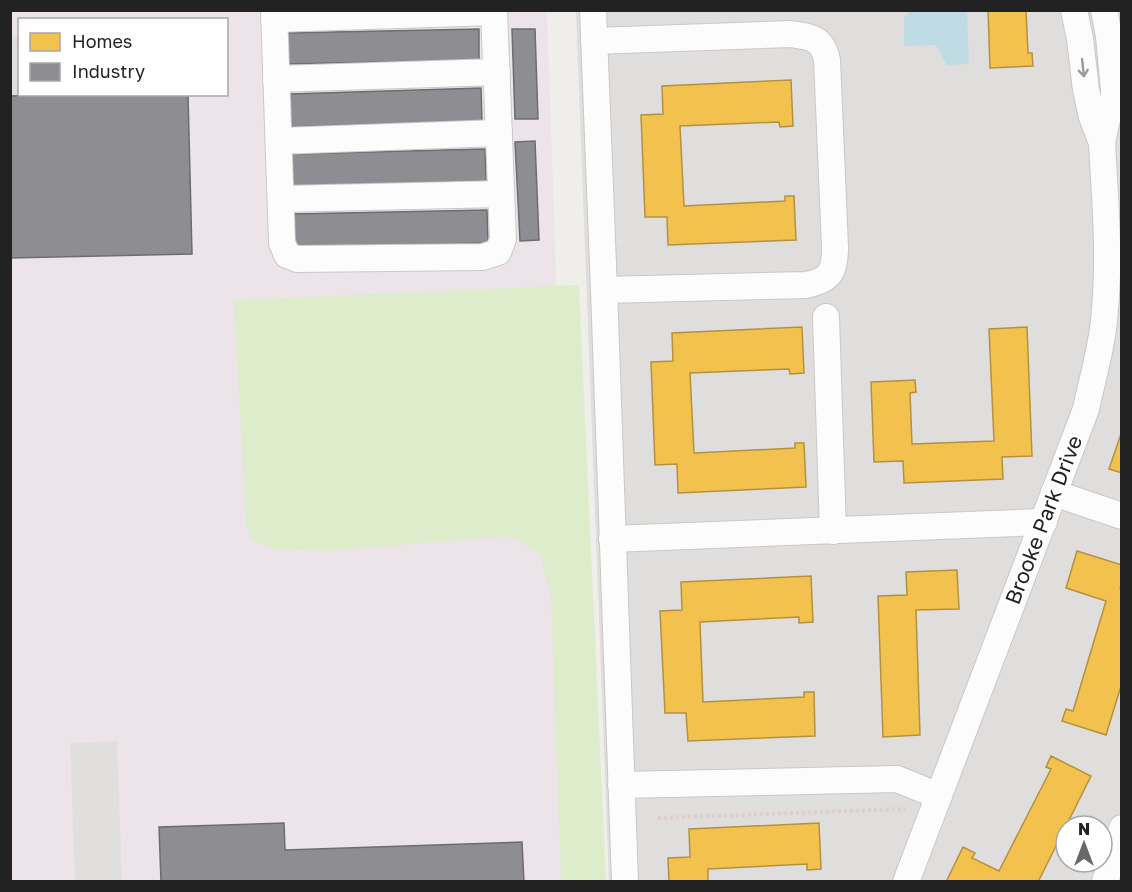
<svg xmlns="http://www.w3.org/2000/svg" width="1132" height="892" viewBox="0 0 1132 892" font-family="'Golos Text',sans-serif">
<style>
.residential{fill:#dfdedc;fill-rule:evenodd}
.industrial{fill:#ede4e9;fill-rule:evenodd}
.grass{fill:#ddeccb}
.parking{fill:#e0dfde}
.water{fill:#bfdbe3}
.homes{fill:#f2c14e;stroke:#b49141;stroke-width:1.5}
.industry{fill:#8d8d92;stroke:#6d6d70;stroke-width:1.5}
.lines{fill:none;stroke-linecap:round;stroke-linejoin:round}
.minor-casing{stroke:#c9c8c7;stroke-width:28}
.path{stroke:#dccecd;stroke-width:4;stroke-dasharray:3 3;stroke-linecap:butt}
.minor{stroke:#fdfcfc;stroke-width:26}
.oneway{stroke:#9a9a9a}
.labels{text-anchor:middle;stroke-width:6;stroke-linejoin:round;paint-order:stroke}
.street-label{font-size:21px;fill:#222;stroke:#fff}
</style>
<rect width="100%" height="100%" fill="#f0eeeb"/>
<path class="residential" d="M576,11H1121V881H609ZM1066,826H1102V862H1066Z"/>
<path class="industrial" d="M10,11H547L577,881H11ZM20,20H226V94H20Z"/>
<path class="grass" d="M579,285L606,881V882L561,881L551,597L540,554L509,536L325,551L273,549L252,540L246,527L234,300Z"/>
<g class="parking">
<path d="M631,11H783L786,67L632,71Z"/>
<path d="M10,37H19L20,94L72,95L11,96Z"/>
<path d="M625,88L632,243H602L596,89Z"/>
<path d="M793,252L796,314L642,320L640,258Z"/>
<path d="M856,318L863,490L822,492L815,319Z"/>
<path d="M635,337L642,492L611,494L606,338Z"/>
<path d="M1106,480L1121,485V550L1087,539Z"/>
<path d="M1001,491L1002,534L988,535L989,554L888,558L887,539H885L883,496Z"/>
<path d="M803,499V562L651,567L648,507Z"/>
<path d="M645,583L651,737L620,738L614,585Z"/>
<path d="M117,741L122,881H75L70,743Z"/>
<path d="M867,745V763L869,779V807L660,814L658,752Z"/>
<path d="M1098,801L1121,808L1099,881L1072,882L1078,862H1102V826H1090Z"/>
<path d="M623,832H654L656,881H625Z"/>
</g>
<path class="water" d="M967,11L969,64L947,65L936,45L904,46V18L909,12Z"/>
<g class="homes">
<path d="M988,10H1026L1028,53H1032L1033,66L990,68Z"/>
<path d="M791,80L793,126L780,127L779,122L680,126L684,206L785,201V196H794L796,240L668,245L667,217H645L641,115L663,114L662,86Z"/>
<path d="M802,327L804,373L790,374L789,369L690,373L694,453L795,448V443H804L806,487L678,493L677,464L655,465L651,362L673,361L672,333Z"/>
<path d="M1027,327L1032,456L1002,457L1003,479L904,483L903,461L874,462L871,382L915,380L916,392L910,393L912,444L994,441L989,329Z"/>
<path d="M1122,431V473L1109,469Z"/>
<path d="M1077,551L1122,565V582L1120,588L1122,589V683L1106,735L1062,721L1066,709L1073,711L1106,601L1066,588Z"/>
<path d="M957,570L959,609L916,610L920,735L883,737L878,596L907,595L906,572Z"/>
<path d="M811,576L813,622L799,623V617L700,622L703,702L804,697V692H814L815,736L688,741L686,713H665L660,611L682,610L681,582Z"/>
<path d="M1051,756L1091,776L1038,882H946L963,847L975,853L972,858L999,871L1051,769L1046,767Z"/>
<path d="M819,823L821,869L807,870V864L708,869V882H669L668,858L690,857L689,829Z"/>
</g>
<g class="industry">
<path d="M479,29V60L287,64L286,33Z"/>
<path d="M512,29H535L538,119H515Z"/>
<path d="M481,88L482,121L291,127L290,94Z"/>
<path d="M72,94H188L192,254L10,258V96Z"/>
<path d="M535,141L539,240L520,241L515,142Z"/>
<path d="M485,149L486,181L293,186L292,154Z"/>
<path d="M487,210L488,243L295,247L294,214Z"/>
<path d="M284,823L285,850L522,842L524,882H161L159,827Z"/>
</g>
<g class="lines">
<g class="minor-casing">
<g id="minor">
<path d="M274,10L282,243L287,255L297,259L483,257L498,252L503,239L494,10"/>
<path d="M593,10L604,290L625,882"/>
<path d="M1074,10L1080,39L1086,90L1092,117L1102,143"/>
<path d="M274,19L494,12"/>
<path d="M594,41L791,34C811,37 822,37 827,60L835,247C835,271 831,280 806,285L604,290"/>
<path d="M276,79L497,72"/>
<path d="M279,141L499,133"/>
<path d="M281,199L501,194"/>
<path d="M826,317L833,531"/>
<path d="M1054,493L1122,516"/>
<path d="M612,539L1044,522"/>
<path d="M621,785L897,779L939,796"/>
<path d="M906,882L1086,409C1093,376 1103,343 1105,309C1110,254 1105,199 1102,143L1106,123L1114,96V90L1109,36L1104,10"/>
<path d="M1105,882L1122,828"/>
</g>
</g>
<path class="path" d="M658,818L905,809"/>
<use href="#minor" class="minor"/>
</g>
<defs><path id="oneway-shaft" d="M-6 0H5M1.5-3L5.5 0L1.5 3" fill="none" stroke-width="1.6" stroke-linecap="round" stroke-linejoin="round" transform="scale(1.5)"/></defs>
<use class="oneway" href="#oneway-shaft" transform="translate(1083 68) rotate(84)"/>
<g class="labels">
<g class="street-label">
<text transform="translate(1044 520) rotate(-69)" y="7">Brooke Park Drive</text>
</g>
</g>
<rect width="1132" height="892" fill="none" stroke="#222222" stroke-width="24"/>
<rect x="18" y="18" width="210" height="78" fill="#ffffff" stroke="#a7a7a7" stroke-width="1.5"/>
<rect x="30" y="33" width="30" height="18" fill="#f2c14e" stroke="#a7a7a7" stroke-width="1.5"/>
<text x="72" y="48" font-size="18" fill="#222222">Homes</text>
<rect x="30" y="63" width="30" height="18" fill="#8d8d92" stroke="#a7a7a7" stroke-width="1.5"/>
<text x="72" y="78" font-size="18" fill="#222222">Industry</text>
<g transform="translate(1084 844)"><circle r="28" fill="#ffffff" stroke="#a7a7a7" stroke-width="1.5"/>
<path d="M0-4.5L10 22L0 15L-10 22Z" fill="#6a6968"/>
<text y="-9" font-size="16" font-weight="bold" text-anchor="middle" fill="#222222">N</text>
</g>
</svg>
